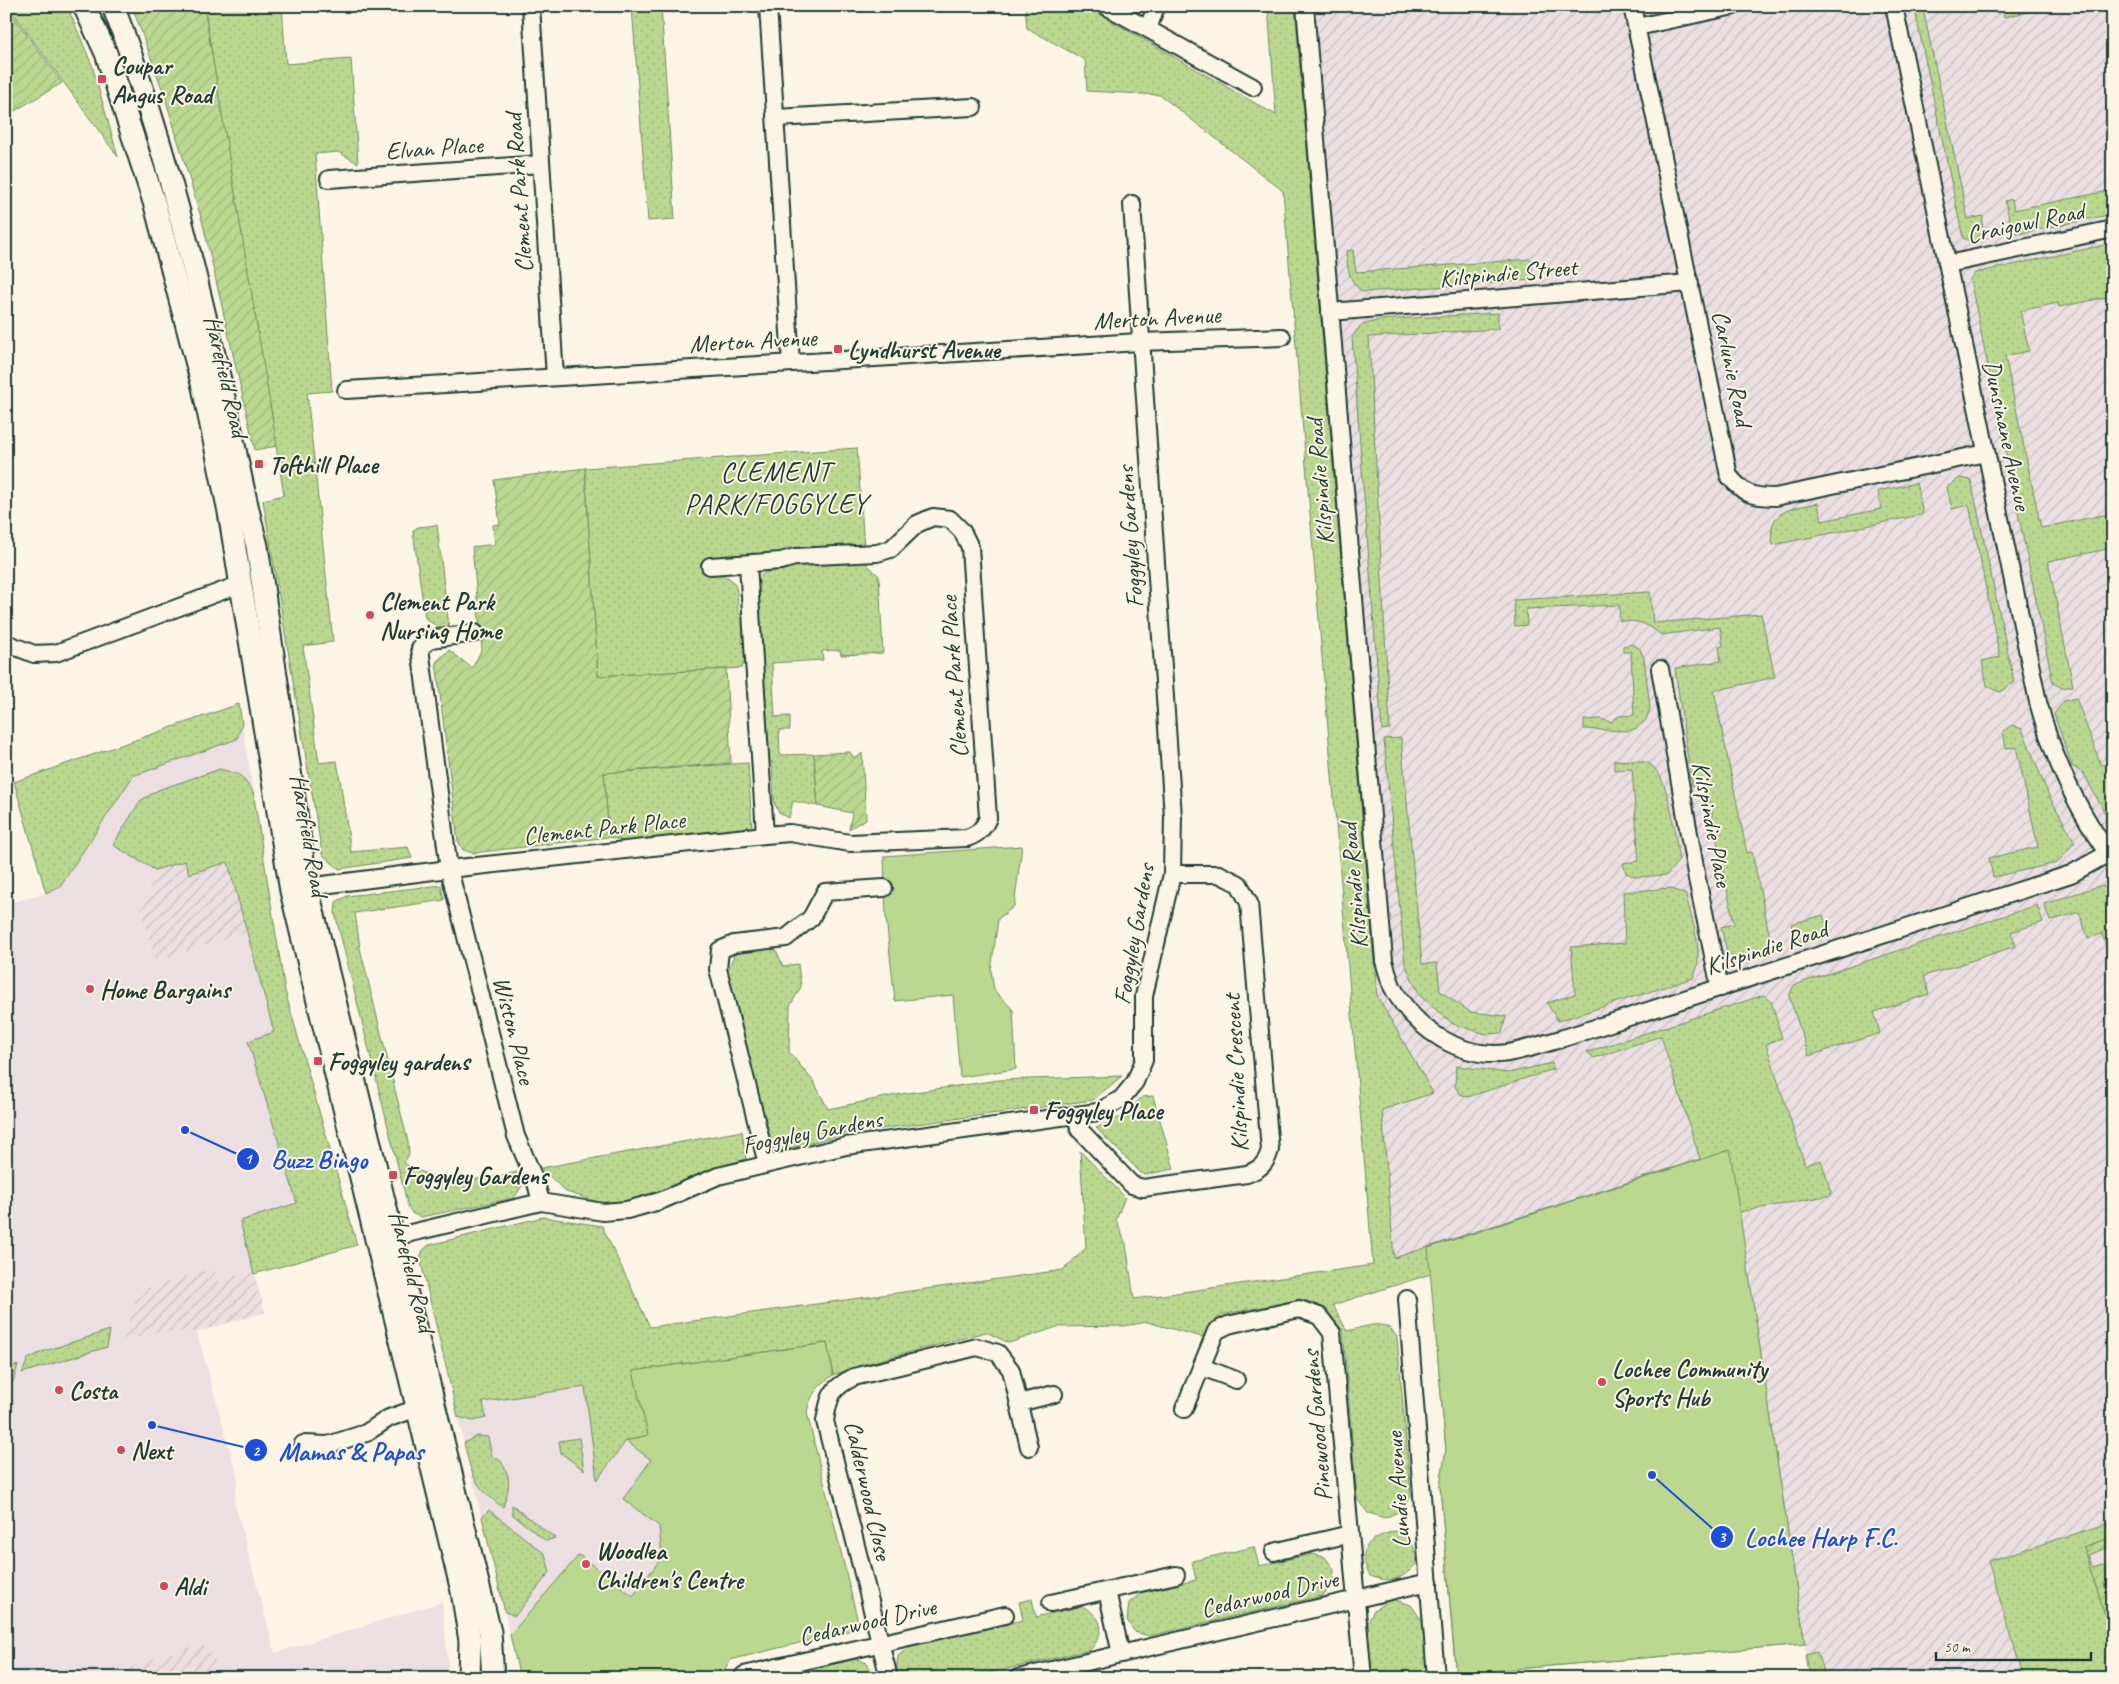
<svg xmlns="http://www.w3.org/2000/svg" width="2119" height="1684" viewBox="0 0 2119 1684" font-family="Caveat,sans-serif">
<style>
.built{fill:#ebdfe2}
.industrial{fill:url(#industrial-furrows)}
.grass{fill:url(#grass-dots);stroke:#6d8a62}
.park{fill:#bbd890;stroke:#6d8a62}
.garden{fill:url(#garden-furrows);stroke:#6d8a62}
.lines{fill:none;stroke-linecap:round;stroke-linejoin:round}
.minor-casing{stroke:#1f3d34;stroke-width:20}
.tertiary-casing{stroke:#1f3d34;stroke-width:25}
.minor{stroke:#fcf5e5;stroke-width:16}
.tertiary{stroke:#fcf5e5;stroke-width:21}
.poi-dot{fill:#d1495b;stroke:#fcf5e5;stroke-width:2}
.labels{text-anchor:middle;stroke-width:4;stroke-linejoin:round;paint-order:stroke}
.poi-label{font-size:25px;font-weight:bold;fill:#1f3d34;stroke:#fcf5e5;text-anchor:start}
.street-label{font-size:25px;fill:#1f3d34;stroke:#fcf5e5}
.quarter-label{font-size:28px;letter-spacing:1px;fill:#1f3d34;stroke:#fcf5e5}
.leader{fill:none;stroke:#1d4ed8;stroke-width:2}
.callout-dot{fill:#1d4ed8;stroke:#fcf5e5;stroke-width:2}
.mark-label{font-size:15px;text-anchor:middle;font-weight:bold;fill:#fff}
.callout-label{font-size:26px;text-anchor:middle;font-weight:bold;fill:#1d4ed8;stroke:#fcf5e5;stroke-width:4;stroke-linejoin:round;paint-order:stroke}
</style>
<defs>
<pattern id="industrial-furrows" width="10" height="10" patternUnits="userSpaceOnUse" patternTransform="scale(1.25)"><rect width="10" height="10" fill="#ebdfe2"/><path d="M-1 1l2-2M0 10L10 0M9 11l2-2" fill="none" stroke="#c9c0c2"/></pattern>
<pattern id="grass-dots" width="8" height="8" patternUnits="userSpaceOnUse" patternTransform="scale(1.25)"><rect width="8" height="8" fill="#bbd890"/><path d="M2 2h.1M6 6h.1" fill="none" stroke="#a0ba7d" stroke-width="1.8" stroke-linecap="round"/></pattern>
<pattern id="garden-furrows" width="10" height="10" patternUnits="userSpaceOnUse" patternTransform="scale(1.25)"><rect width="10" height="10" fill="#bbd890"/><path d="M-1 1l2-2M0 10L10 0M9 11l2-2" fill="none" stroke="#a0ba7d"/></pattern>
</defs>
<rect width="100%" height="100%" fill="#fcf5e5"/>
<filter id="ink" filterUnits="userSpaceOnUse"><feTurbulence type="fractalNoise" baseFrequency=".02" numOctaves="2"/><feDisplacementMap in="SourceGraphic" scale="10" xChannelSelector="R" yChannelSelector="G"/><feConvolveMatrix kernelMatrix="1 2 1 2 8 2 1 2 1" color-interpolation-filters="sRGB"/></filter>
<g filter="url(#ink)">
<g class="built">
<path d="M239,704L285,991L357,1245L254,1274L265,1312L197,1332L238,1479L234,1500L275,1653L442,1602L449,1672L448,1678H6V904L46,893L14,782Z"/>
<path d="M633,1371L704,1678H520L453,1397Z"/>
<path d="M2113,1537V1639L2083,1547Z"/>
</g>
<g class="industrial">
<path d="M1268,6H2113V1522L1988,1561L2024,1678H1810L1730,1150L1373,1265Z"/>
<path d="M185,861L189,874L228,862L247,932L155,961L139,904H145L155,870Z"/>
<path d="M214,1268L219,1281L253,1270L265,1312L197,1332L158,1331L123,1342L138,1291Z"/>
<path d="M203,1643L204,1648L213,1655L220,1678H131L129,1667Z"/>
</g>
<g class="grass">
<path d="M8,6H66L68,8L92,65L118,157Z"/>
<path d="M204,6H282L286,64L351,59L358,163L338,152L315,154L332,391L307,393L333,642L303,646L319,763L337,761L351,852L408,847L412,858L339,869L322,854L263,500L284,495Z"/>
<path d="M632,6H661L675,219L648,221Z"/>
<path d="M1025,6H1085L1276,115L1268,6H1295L1377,996L1433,1093L1382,1110L1394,1258L1700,1159L1661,1036L1594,1058L1587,1052L1764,995L1771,1001L1782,1038L1766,1044L1805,1165L1821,1160L1832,1195L1739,1212L1805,1644L1469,1673L1482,1674V1678H1456L1440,1485L1446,1451L1434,1313L1466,1267L1431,1274L1333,1305L1347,1331C1367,1327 1386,1316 1397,1338L1411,1496L1402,1510L1385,1518L1368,1513L1357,1499L1343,1331L1325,1308L1302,1299L1221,1315L1202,1337L1147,1322L1124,1326L1057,1327L1009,1343L986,1332L861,1365L833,1375L827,1343L633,1371L648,1435L626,1441L597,1480L585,1387L483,1402L486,1418L473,1421L458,1417L420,1258L423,1250L429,1245L543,1217L602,1226L650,1327L1063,1270L1086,1248L1080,1151L1125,1197L1116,1220L1126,1244L1134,1299L1373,1265L1283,191L1160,95L1087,91L1085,60L1027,28Z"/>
<path d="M1914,6H1933L1923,9L1968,219L1983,216L1982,232L1972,242L1963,238Z"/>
<path d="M2002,6H2056L2004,17Z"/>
<path d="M2113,190V214L2019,234L2012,230L2005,201L2012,199L2014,210Z"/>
<path d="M2109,244L2113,246V296L2059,307L2058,303L2020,311L2029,351L2005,356L2041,528L2113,513V548L2048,561L2073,686L2062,688L2053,683L1970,279L1975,273Z"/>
<path d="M1353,250L1356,272L1531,259L1533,280L1363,292C1348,282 1348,268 1346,251Z"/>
<path d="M1498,313V329L1369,337L1390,729L1382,730L1352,338L1360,326L1379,320Z"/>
<path d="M857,448L864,547L709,558L710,575C739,574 737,587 738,612L744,617L747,653L742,668L598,676L585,468Z"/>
<path d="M1960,478L1971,480L2014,682L2000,692L1987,686L1982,661L2000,657L1969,505L1952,509L1947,487Z"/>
<path d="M1916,483L1923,513L1920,515L1773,545C1765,510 1790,509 1818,503L1822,521L1881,509L1878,491Z"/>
<path d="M437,525L449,628H439L425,618L413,531L418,527Z"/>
<path d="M863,560L879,576L883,653L841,655L840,650L822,651L823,660L772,663L775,717L790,716V730H779L780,755L814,754L818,806L793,801L789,818L779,813L774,802L772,762L766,763L754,588C763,562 778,577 795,564Z"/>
<path d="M1650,592L1653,623L1761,614L1775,677L1714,691L1747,853L1752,852L1773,952L1738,961L1727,952L1721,927L1734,924L1706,786H1692L1675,668L1721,661L1719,647L1723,646L1720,627L1661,635C1648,624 1638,620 1620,621L1619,605L1526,609L1527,625L1515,626L1514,600Z"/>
<path d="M1633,644L1640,649L1644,658L1650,708L1646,720L1637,728L1627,731L1584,729V720L1601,719L1610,722L1619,716L1634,715L1631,652H1623V646Z"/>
<path d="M2076,698L2101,765L2113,763V828L2084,774L2072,766L2054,714L2064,701Z"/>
<path d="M239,704L242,723L237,739L133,776L60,886L46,893L14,782Z"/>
<path d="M2012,725L2022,729L2049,796L2075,842L2057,863L1993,877L1989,858L2038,847L2016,747L2006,748L2003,731Z"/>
<path d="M1401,738L1422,964L1437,963L1440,991L1470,1012L1506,1016L1502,1033L1486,1034L1453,1024L1420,996L1405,964L1384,739Z"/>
<path d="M1614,760C1623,761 1635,760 1645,762C1670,768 1675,838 1679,860L1667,875L1636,877L1626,873L1623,863L1639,861L1632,769L1614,770Z"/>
<path d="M748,763L752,828L627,842L609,837L604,773Z"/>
<path d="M220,769L240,775L253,791L285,991L357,1245L254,1274L240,1221L297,1203L248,1041L274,1032L228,862L189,874L185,861L155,870L113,845L140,801L158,790Z"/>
<path d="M441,885L444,900L355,913L360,948L408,1142L409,1154L404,1163C445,1188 479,1180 523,1171L522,1186L514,1198L421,1217L413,1214L408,1207L335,913L336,902L347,896Z"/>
<path d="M2102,885L2113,895V967L2102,934L2088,938L2079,912L2050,921L2044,904Z"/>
<path d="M1670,888L1686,895C1691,920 1706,955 1693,978L1558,1021L1547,1003L1575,994L1571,947L1625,943L1623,892Z"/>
<path d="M2037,905L2043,922L2011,932L2016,946L1924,976L1929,994L1874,1012L1880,1033L1809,1056L1789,996L1794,985Z"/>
<path d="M1823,915L1829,932L1796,943L1791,924Z"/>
<path d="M755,948L776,950L783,966L798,964L801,987L790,1006L789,1052L814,1082L828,1109L901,1094L999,1080L1122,1076L1093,1100L844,1134L772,1153L727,973L734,955Z"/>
<path d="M1552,1063L1554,1069L1468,1097L1460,1094L1455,1087L1456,1066L1508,1073Z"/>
<path d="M1153,1096L1174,1169L1143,1175L1096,1128L1121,1117L1142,1097Z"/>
<path d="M742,1131L746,1159L717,1168L658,1193L625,1202L602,1203L566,1192L541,1168Z"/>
<path d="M110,1330L107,1347L22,1373L28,1359L42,1352Z"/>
<path d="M18,1365L12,1385H6V1369Z"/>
<path d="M477,1436L488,1437L492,1457L499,1459C512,1476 510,1487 503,1507C474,1487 472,1476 464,1443Z"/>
<path d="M579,1438L584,1470L561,1453L559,1441Z"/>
<path d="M512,1505L555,1538L546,1541L512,1514Z"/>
<path d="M489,1510L545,1554L550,1572L515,1616L505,1612L482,1517Z"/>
<path d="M2113,1522V1537L2083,1547L2113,1639V1678H2024L1988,1561Z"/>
<path d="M1395,1531C1412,1539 1416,1546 1416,1564C1401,1581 1390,1583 1370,1576C1355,1548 1369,1538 1395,1531Z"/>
<path d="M1254,1547L1259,1566L1312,1554L1325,1557L1334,1569L1333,1585L1322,1596L1149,1636L1135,1632L1127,1620L1129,1603L1140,1593L1196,1580L1192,1561Z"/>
<path d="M1032,1599L1036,1617L1082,1606C1104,1618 1106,1631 1090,1650L967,1678H900L896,1671L898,1656L911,1646L1023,1620L1019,1602Z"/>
<path d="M1392,1599L1411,1605L1423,1622L1427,1678H1372L1367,1625L1374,1610Z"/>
<path d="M1817,1652L1825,1678H1810L1806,1655Z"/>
<path d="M856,1659L867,1663L877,1678H774Z"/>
</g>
<g class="park">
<path d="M1022,846L1014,906L998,919L991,970L994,990L1013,1010L1016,1069L960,1077L953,995L895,1001L886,918L884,856Z"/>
<path d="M1730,1150L1805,1644L1456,1674L1440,1485L1446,1450L1428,1248Z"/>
<path d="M827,1343L833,1375C818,1386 810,1394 807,1413L858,1622L856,1629L730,1660L720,1678H520L510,1635L579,1555L633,1596L662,1557L659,1526L623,1499L651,1460L626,1441L648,1435L633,1371Z"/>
</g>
<g class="garden">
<path d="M6,6L62,83L6,116Z"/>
<path d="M132,6H204L277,446L255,450L203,224L164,94Z"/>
<path d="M585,468L598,676L726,669L731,763L604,773L609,837L473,853L463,850L458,841L436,662L449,650L472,668L482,649L472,547L495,544L493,525L500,524L494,480Z"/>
<path d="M850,752L853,757H858L862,753L866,819L849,829L852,813L818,806L814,754Z"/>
<path d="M2113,1537V1546L2087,1555L2092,1567L2103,1564L2113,1568V1582L2104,1585L2113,1613V1639L2083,1547Z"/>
</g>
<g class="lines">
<g class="minor-casing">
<g id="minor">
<path d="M531,6L555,377"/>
<path d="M768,6L791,363"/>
<path d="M1106,6L1253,87"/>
<path d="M1305,6L1384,961C1387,970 1389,981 1394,990C1416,1029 1461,1060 1508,1053C1528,1049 1547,1043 1567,1037L2071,874L2109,853"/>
<path d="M1632,6L1729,476C1744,494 1751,497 1775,497L1986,453"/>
<path d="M1894,6L2038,702C2053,758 2078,812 2113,859"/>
<path d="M1637,27L1734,6"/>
<path d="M1148,29L1156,6"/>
<path d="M776,118L973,107"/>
<path d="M329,179L541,164"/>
<path d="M1948,264L2113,229"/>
<path d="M1330,312L1690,283"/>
<path d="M346,390L1140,342L1282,337"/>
<path d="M748,564L765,835"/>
<path d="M475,633L431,639L420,648L449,869L516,1136L536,1183L541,1202"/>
<path d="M6,643L34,654L56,653L241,584"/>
<path d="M1660,669L1697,879L1720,988"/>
<path d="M307,887L449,869L765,835L790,833L850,843L967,838C978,834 983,829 988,818L970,547L962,531L950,519L933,517L917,524L891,549L877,553L795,557L781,561L710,566"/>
<path d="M1076,1115L1079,1129L1132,1185L1143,1188L1247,1174C1260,1169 1266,1164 1270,1150L1249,903L1239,884L1219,874H1172"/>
<path d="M767,1164L718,969L720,950L734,944L786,938L811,918L825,892L884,888"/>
<path d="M394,1237L541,1202L603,1212L627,1210L660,1201L718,1176L846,1146L1098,1112L1121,1099L1135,1082L1144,1060V996L1172,874L1173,817L1132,204"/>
<path d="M1407,1299L1436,1678"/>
<path d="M1202,1367L1236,1380"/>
<path d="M1019,1403L1054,1394"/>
<path d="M1184,1409L1216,1331L1228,1325L1299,1309L1319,1316L1332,1333L1363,1678"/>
<path d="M303,1444L328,1445L366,1433L389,1418L418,1408"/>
<path d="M1274,1552L1350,1534"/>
<path d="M1107,1591L1121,1654"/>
<path d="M1051,1603L1176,1575"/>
<path d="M742,1678L744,1675L769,1669L1005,1615"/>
<path d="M889,1678L825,1421C829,1396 831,1388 854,1377L977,1347L998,1353L1011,1370L1029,1447"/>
<path d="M1018,1678L1429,1582"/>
</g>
</g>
<g class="tertiary-casing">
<g id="tertiary">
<path d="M84,6L106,53L155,205L203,387L229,512L291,891L462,1591L470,1641L469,1678"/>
<path d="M113,6C160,128 191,253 220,380C233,435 242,491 257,546L307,887L490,1632L493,1678"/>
</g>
</g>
<use href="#minor" class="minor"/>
<use href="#tertiary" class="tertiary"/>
</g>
</g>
<g class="poi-dot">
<rect x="97" y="74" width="10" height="10" rx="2.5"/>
<rect x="833" y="344" width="10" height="10" rx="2.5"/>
<rect x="254" y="459" width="10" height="10" rx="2.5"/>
<circle cx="370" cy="615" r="5"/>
<circle cx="90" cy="989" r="5"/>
<rect x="313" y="1056" width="10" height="10" rx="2.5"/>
<rect x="1029" y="1105" width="10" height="10" rx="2.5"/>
<rect x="388" y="1170" width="10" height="10" rx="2.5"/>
<circle cx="1602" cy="1382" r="5"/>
<circle cx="59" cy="1390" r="5"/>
<circle cx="121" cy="1450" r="5"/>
<circle cx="586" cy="1564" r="5"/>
<circle cx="164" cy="1586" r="5"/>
</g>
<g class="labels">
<g class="poi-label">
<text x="112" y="74">Coupar<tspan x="112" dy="29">Angus Road</tspan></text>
<text x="848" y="358">Lyndhurst Avenue</text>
<text x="269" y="473">Tofthill Place</text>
<text x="380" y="610">Clement Park<tspan x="380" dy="29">Nursing Home</tspan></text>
<text x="100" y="998">Home Bargains</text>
<text x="328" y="1070">Foggyley gardens</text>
<text x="1044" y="1119">Foggyley Place</text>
<text x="403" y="1184">Foggyley Gardens</text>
<text x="1612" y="1377">Lochee Community<tspan x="1612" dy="29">Sports Hub</tspan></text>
<text x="69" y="1399">Costa</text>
<text x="131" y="1459">Next</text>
<text x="596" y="1559">Woodlea<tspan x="596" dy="29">Children's Centre</tspan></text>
<text x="174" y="1595">Aldi</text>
</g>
<g class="street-label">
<text transform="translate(434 147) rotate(-4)" y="9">Elvan Place</text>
<text transform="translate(518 193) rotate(-94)" y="9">Clement Park Road</text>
<text transform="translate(2025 222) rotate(-12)" y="9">Craigowl Road</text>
<text transform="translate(1508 272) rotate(-5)" y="9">Kilspindie Street</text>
<text transform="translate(1157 317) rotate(-3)" y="9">Merton Avenue</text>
<text transform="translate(753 340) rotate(-3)" y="9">Merton Avenue</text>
<text transform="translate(1733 368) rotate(78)" y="9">Carlunie Road</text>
<text transform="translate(227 376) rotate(77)" y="9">Harefield Road</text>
<text transform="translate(2008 435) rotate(78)" y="9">Dunsinane Avenue</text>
<text transform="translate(1319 482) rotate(-95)" y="9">Kilspindie Road</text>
<text transform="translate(1129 537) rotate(-94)" y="9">Foggyley Gardens</text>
<text transform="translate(953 677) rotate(-94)" y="9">Clement Park Place</text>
<text transform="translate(1713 824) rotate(79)" y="9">Kilspindie Place</text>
<text transform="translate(604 827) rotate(-6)" y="9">Clement Park Place</text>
<text transform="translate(310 835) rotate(80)" y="9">Harefield Road</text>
<text transform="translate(1353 886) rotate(-95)" y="9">Kilspindie Road</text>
<text transform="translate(1133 934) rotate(-80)" y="9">Foggyley Gardens</text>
<text transform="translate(1766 947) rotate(-18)" y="9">Kilspindie Road</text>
<text transform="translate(515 1030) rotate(76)" y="9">Wiston Place</text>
<text transform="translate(1235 1073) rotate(-93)" y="9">Kilspindie Crescent</text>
<text transform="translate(812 1131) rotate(-11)" y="9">Foggyley Gardens</text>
<text transform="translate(413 1271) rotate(76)" y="9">Harefield Road</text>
<text transform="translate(1316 1426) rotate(-95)" y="9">Pinewood Gardens</text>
<text transform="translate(869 1490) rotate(77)" y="9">Calderwood Close</text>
<text transform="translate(1397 1490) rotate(-94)" y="9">Lundie Avenue</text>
<text transform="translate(1269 1593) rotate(-13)" y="9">Cedarwood Drive</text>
<text transform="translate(867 1621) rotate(-13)" y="9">Cedarwood Drive</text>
</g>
<g class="quarter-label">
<text x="776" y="481">CLEMENT<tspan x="776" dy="32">PARK/FOGGYLEY</tspan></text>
</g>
</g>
<path class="leader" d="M185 1130L248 1159M152 1425L256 1450M1652 1475L1722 1537"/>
<g class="callout-dot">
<circle cx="185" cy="1130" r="5"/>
<circle cx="152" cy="1425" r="5"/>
<circle cx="1652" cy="1475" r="5"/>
<circle cx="248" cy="1159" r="12"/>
<circle cx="256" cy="1450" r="12"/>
<circle cx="1722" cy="1537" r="12"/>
</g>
<g class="mark-label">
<text x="248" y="1164">1</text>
<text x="256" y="1456">2</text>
<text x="1722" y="1542">3</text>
</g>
<g class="callout-label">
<text x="319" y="1168">Buzz Bingo</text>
<text x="351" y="1460">Mamas &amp; Papas</text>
<text x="1821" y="1546">Lochee Harp F.C.</text>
</g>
<rect width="2119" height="1684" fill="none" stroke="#fcf5e5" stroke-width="25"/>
<rect x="12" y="12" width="2094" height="1659" fill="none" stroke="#1f3d34" stroke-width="2" filter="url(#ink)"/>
<path d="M1936 1652v8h155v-8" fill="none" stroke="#1f3d34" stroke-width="2.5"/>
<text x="1944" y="1652" font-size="15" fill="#1f3d34" stroke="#fcf5e5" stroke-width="4" paint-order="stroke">50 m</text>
</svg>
